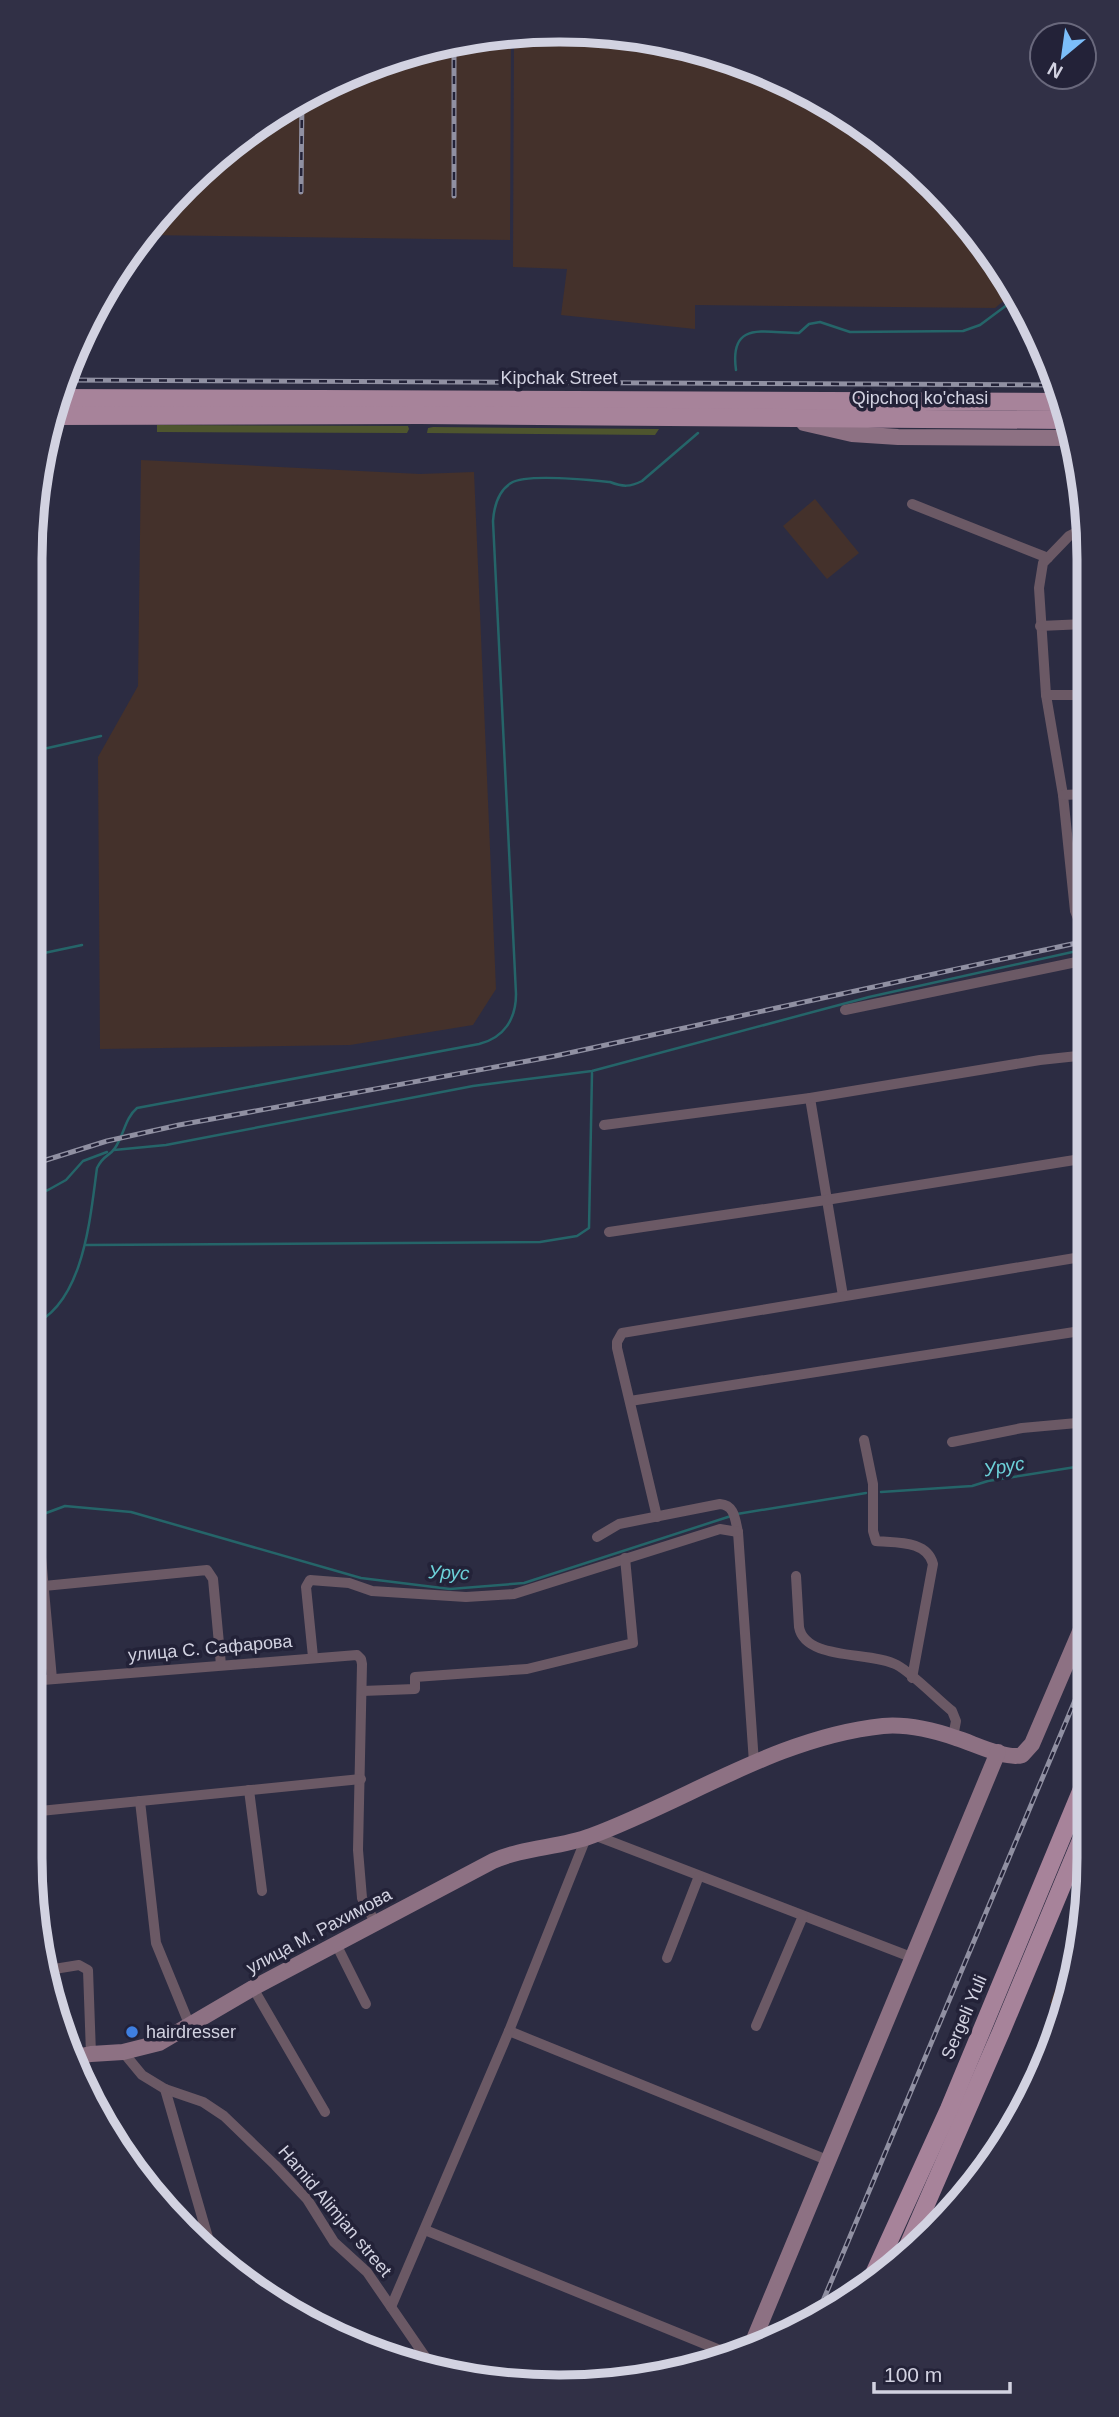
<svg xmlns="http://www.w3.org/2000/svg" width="1119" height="2417" viewBox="0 0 1119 2417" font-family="Helvetica,sans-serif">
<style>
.industrial{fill:#44312b}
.green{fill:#4e552e}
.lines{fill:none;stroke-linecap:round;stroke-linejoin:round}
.stream{stroke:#256569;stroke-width:2.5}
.street{stroke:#6b5965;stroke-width:10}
.secondary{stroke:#8d7183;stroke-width:16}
.primary{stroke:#a7839a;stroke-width:18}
.rail-casing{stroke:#9090a2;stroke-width:5}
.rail{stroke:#232238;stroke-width:2.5;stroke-dasharray:8;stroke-linecap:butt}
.shop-dot{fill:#3f7fe0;stroke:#232238;stroke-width:2.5}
.labels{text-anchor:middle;stroke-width:7;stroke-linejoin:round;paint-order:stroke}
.street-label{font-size:18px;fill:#d2d2e1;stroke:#232238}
.poi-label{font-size:18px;fill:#d2d2e1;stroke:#232238;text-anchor:start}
.water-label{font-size:19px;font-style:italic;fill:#6cd0d8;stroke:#232238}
.rim{fill:none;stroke:#d2d2e1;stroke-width:9}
</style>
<rect width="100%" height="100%" fill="#2c2c42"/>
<g class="industrial">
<path d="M559,30L662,40L762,70L882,139L980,237L1012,294L995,308L695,305V329L561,315L567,269L513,267L514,34Z"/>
<path d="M511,34L510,240L144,235L185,185L265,119L356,70L456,40Z"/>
<path d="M141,460L420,474L474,472L496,989L473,1025L350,1045L100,1049L98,757L138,686Z"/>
<path d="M815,499L859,553L827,579L783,526Z"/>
<path d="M1083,1916L1079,1960L1064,2010L1050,2003Z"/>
</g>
<g class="green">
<path d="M157,425L408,426L409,429L407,433L157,432Z"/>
<path d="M433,427L659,429L655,435L427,433L428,428Z"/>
</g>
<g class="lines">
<g class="stream">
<path d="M736,370C729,320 764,333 799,333L809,324L820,322L850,332L963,331L980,325L1015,299"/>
<path d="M30,752L101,736"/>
<path d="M30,956L82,945"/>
<path d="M114,1150L166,1145L473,1086L592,1071L869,997L1086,949"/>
<path d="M30,1196L48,1190L66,1180L83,1161L107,1152"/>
<path d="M86,1245L540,1242L577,1236L589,1228L592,1073"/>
<path d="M30,1326C84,1305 90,1218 97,1168C104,1154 109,1157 115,1148C124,1135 125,1118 137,1108L479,1044C504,1038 516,1019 516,994L493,521C494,507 498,491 511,483C527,473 590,480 610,482C623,487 630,487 642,481L698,433"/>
<path d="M30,1399L43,1321"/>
<path d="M881,1492L972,1486L988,1481L1088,1465"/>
<path d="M737,1514L866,1493"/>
<path d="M30,1519L65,1506L131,1512L361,1578L450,1589L524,1583L731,1516"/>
</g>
<g class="street">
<path d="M912,504L1048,558"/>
<path d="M1085,528L1069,536L1043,563L1039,588L1046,695L1063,795L1075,911L1079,921L1086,923"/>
<path d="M1040,626L1085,624"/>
<path d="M1046,695H1085"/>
<path d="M1063,795L1086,794"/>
<path d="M845,1010L1086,960"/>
<path d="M810,1098L843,1296"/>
<path d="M604,1125L810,1098L1040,1060L1087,1055"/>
<path d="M609,1232L826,1200L1087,1158"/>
<path d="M630,1401L1087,1330"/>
<path d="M864,1440L873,1484V1531L876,1541C896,1543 927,1540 933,1564L912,1678"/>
<path d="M952,1442L1022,1428L1088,1422"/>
<path d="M657,1517L617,1348V1342L622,1333L1087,1256"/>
<path d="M39,1535L52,1679"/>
<path d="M597,1537L619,1524L720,1504C735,1505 735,1520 738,1532L754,1763"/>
<path d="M796,1576L799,1627C805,1661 872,1651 897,1665C912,1673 937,1699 952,1711L956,1721L953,1737"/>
<path d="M44,1586L207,1570L213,1579L221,1665"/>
<path d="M313,1657L306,1587L310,1580L349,1583L372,1591L466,1597L514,1594L720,1529L738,1532"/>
<path d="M30,1681L357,1655L361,1659L362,1664L358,1850L362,1898L375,1922"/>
<path d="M362,1691L415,1689V1677L527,1669L633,1643L625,1558"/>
<path d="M249,1790L262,1891"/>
<path d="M140,1801L156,1943L190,2026"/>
<path d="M30,1812L361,1779"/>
<path d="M594,1835L911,1957"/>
<path d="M336,1944L366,2004"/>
<path d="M667,1958L699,1876"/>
<path d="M48,1970L79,1965L88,1970L91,2054"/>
<path d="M253,1988L325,2112"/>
<path d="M756,2026L803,1916"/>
<path d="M509,2031L827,2160"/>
<path d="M123,2052L142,2075L165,2089L203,2102L224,2116L275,2165L307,2199L334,2242L367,2272L433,2368"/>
<path d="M165,2089L211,2248"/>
<path d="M425,2230L727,2353"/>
<path d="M391,2307L509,2031L586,1838"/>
</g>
<g class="secondary">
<path d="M804,423L852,434L898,437L1071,438"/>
<path d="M71,2058L91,2054L123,2052L159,2043L253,1988L493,1861C524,1847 559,1848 591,1836C688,1800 778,1737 883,1726C907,1724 933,1730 956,1738C973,1743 1006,1760 1022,1755L1032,1744L1088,1613"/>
<path d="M752,2344L998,1752"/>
</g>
<g class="primary">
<path d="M58,398L1061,402"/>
<path d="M52,416L420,415L1066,420"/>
<path d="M907,2248L1001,2032L1089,1821"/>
<path d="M873,2276L949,2109L1089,1772"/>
</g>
<g class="rail-casing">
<g id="rail">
<path d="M301,192L302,99"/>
<path d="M454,196V40"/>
<path d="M63,380L1056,385"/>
<path d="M30,1165L107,1141L179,1125L555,1056L1086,941"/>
<path d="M1087,1727L1089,1723"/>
<path d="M815,2320L1089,1667"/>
</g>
</g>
<use href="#rail" class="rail"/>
</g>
<circle class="shop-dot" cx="132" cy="2032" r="7"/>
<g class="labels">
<g class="street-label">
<text x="559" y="384">Kipchak Street</text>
<text x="920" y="404">Qipchoq ko'chasi</text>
<text transform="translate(210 1648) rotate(-5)" y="6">улица С. Сафарова</text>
<text transform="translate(319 1931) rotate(-28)" y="6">улица М. Рахимова</text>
<text transform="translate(964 2017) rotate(-67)" y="6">Sergeli Yuli</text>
<text transform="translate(335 2211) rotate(50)" y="6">Hamid Alimjan street</text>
</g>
<g class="poi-label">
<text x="146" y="2038">hairdresser</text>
</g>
<g class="water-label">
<text transform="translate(1004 1466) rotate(-10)" y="7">Урус</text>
<text transform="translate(449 1572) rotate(2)" y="7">Урус</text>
</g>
</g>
<path d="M0 0H1119V2417H0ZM559 42H560A517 517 0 0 1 1077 559V1858A517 517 0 0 1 560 2375H559A517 517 0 0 1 42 1858V559A517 517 0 0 1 559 42Z" fill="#313046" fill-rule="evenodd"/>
<path class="rim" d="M559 42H560A517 517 0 0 1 1077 559V1858A517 517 0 0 1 560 2375H559A517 517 0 0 1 42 1858V559A517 517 0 0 1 559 42Z"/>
<g transform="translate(1063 56) rotate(209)"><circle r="33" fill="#232238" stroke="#69687c" stroke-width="2"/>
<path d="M0-5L12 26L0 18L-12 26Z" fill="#7cbef9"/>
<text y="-10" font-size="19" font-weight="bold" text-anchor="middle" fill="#d2d2e1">N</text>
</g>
<path d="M874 2382v10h136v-10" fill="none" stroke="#d2d2e1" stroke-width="3.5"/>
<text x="884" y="2382" font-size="21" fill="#d2d2e1" stroke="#232238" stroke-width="5" paint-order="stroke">100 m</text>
</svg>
